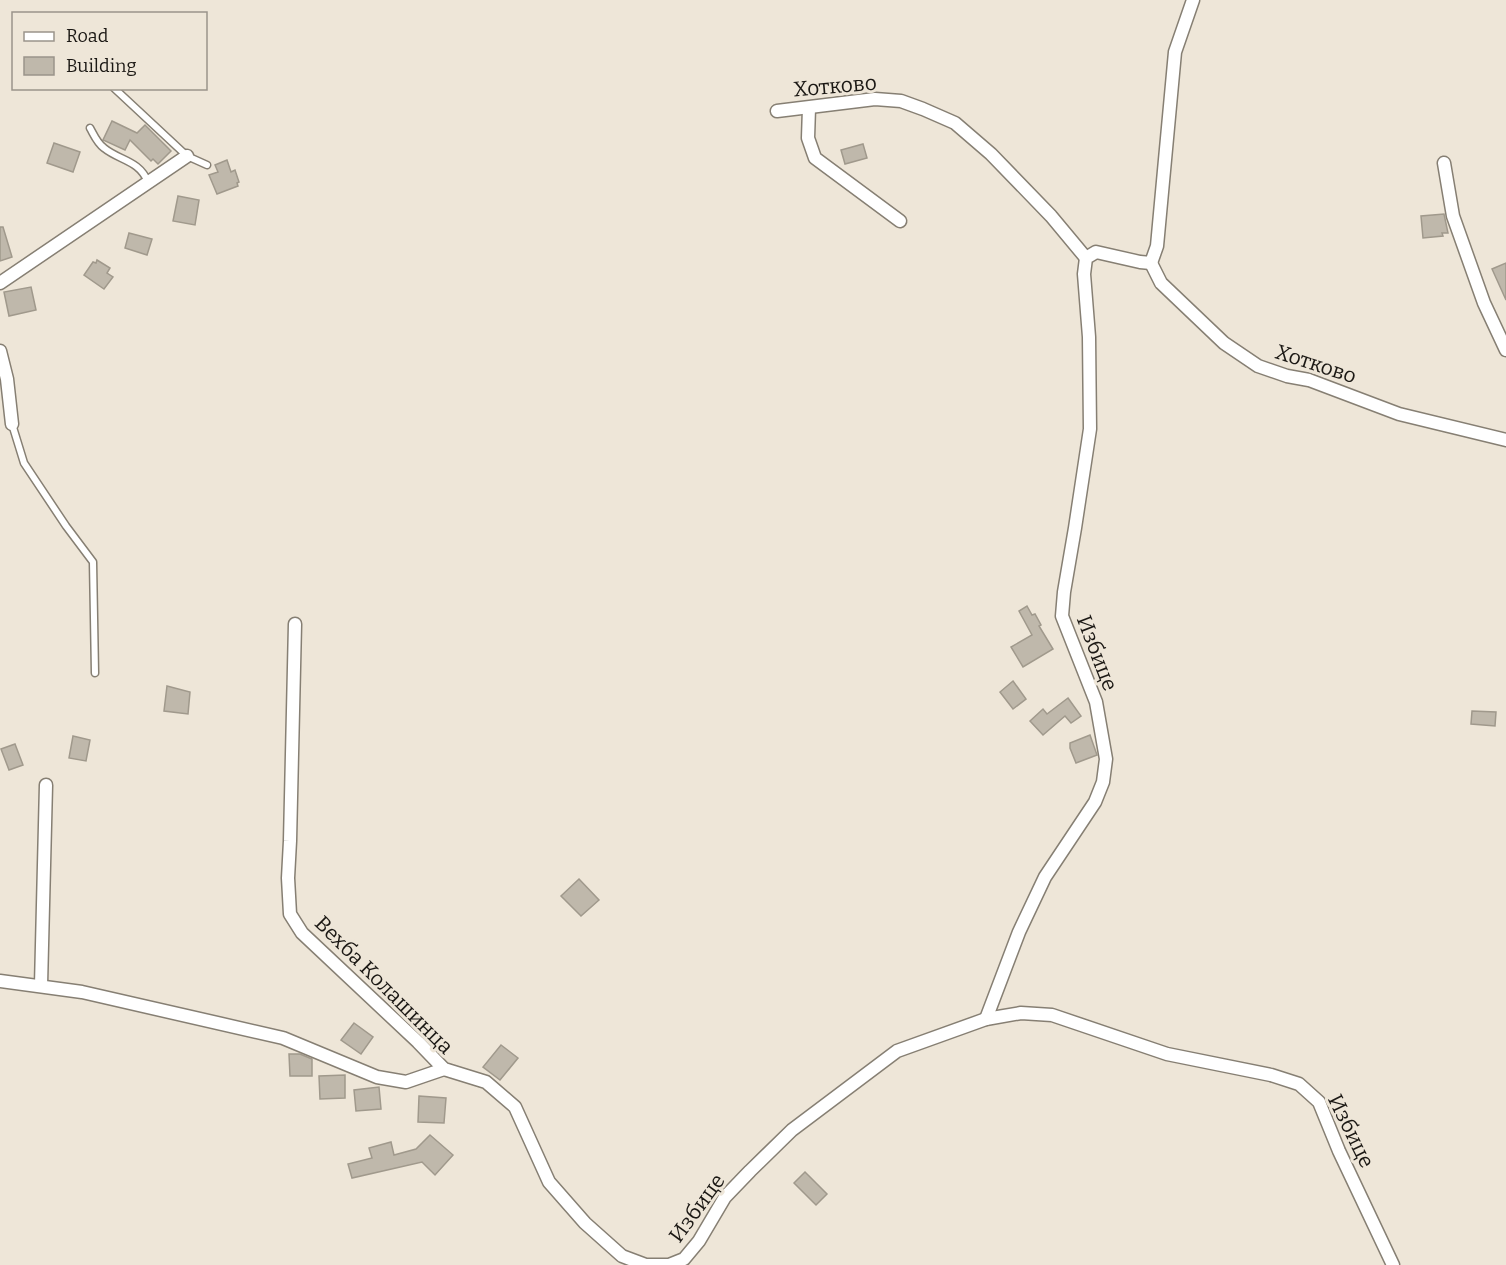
<svg xmlns="http://www.w3.org/2000/svg" width="1506" height="1265" viewBox="0 0 1506 1265" font-family="Bitter,serif">
<style>
.building{fill:#bfb8ab;stroke:#a0998c;stroke-width:1.5}
.lines{fill:none;stroke-linecap:round;stroke-linejoin:round}
.lane-casing{stroke:#867f73;stroke-width:9}
.street-casing{stroke:#867f73;stroke-width:15}
.lane{stroke:#fff;stroke-width:6}
.street{stroke:#fff;stroke-width:12}
.labels{text-anchor:middle;stroke-width:6;stroke-linejoin:round;paint-order:stroke}
.street-label{font-size:21px;fill:#1b1814;stroke:#eee6d8}
</style>
<rect width="100%" height="100%" fill="#eee6d8"/>
<g class="building">
<path d="M112,121L137,133L145,125L171,151L158,164L153,159L151,161L130,140L125,150L103,140Z"/>
<path d="M54,143L80,152L73,172L47,163Z"/>
<path d="M863,144L867,158L845,164L841,150Z"/>
<path d="M227,160L231,172L235,170L239,182L237,183L238,186L217,194L209,175L218,172L215,165Z"/>
<path d="M178,196L199,200L195,225L173,221Z"/>
<path d="M1444,214L1448,233H1442L1443,236L1423,238L1421,216Z"/>
<path d="M0,227H3L12,257L0,261Z"/>
<path d="M129,233L152,239L147,255L125,248Z"/>
<path d="M97,260L110,268L107,273L113,277L104,289L84,275L93,262L96,263Z"/>
<path d="M1506,263V300L1492,269Z"/>
<path d="M31,287L36,310L9,316L4,292Z"/>
<path d="M1027,606L1032,615L1035,614L1041,625L1039,626L1053,649L1023,667L1011,647L1032,635L1019,611Z"/>
<path d="M1013,681L1026,699L1013,709L1000,692Z"/>
<path d="M167,686L190,692L188,714L164,711Z"/>
<path d="M1068,698L1081,716L1071,723L1065,716L1043,735L1030,721L1043,709L1047,714Z"/>
<path d="M1472,711L1496,712L1495,726L1471,724Z"/>
<path d="M1090,735L1097,755L1076,763L1070,748V743Z"/>
<path d="M73,736L90,740L86,761L69,758Z"/>
<path d="M15,744L23,765L9,770L1,749Z"/>
<path d="M579,879L599,900L581,916L561,896Z"/>
<path d="M354,1023L373,1037L361,1054L341,1040Z"/>
<path d="M501,1045L518,1058L500,1080L483,1067Z"/>
<path d="M289,1054H300L312,1059V1076H290Z"/>
<path d="M345,1075V1098L320,1099L319,1076Z"/>
<path d="M379,1087L381,1109L356,1111L354,1090Z"/>
<path d="M419,1096L446,1098L444,1123L418,1122Z"/>
<path d="M430,1135L453,1155L435,1175L422,1162L352,1178L348,1164L372,1158L369,1148L391,1142L394,1155L416,1149Z"/>
<path d="M805,1172L827,1194L816,1205L794,1183Z"/>
</g>
<g class="lines">
<g class="lane-casing">
<g id="lane">
<path d="M114,88L187,156L207,165"/>
<path d="M90,128C94,135 97,143 104,148C120,161 139,160 148,182"/>
<path d="M12,424L24,463L66,526L93,562L95,673"/>
</g>
</g>
<g class="street-casing">
<g id="street">
<path d="M809,108L808,138L815,158L900,221"/>
<path d="M777,111L875,99L901,101L923,109L955,123L991,154L1051,216L1086,258"/>
<path d="M1444,163L1453,216L1484,303L1506,350"/>
<path d="M1151,263L1161,283L1224,343L1258,366L1287,376L1309,380L1399,414L1506,440"/>
<path d="M0,283L187,156"/>
<path d="M0,351L7,379L12,424"/>
<path d="M295,624L290,841L288,878L290,914L302,933L418,1042L444,1069L486,1082L515,1107L549,1182L585,1223L622,1256L646,1265H669L684,1259L699,1241L725,1197L750,1171L792,1130L897,1051L986,1019L1021,1013L1052,1015L1167,1054L1271,1075L1299,1084L1319,1102L1339,1151L1393,1265"/>
<path d="M0,981L82,992L283,1038L377,1077L406,1082L444,1069"/>
<path d="M41,985L46,785"/>
<path d="M986,1019L1019,932L1045,877L1095,802L1103,782L1106,759L1096,702L1062,616L1064,592L1075,528L1090,429L1089,337L1084,274L1086,258L1096,252L1140,262L1151,263L1157,246L1175,52L1193,0"/>
</g>
</g>
<use href="#lane" class="lane"/>
<use href="#street" class="street"/>
</g>
<g class="labels">
<g class="street-label">
<text transform="translate(835 86) rotate(-5)" y="7">Хотково</text>
<text transform="translate(1316 364) rotate(18)" y="7">Хотково</text>
<text transform="translate(1097 653) rotate(69)" y="7">Избице</text>
<text transform="translate(384 985) rotate(45)" y="7">Вехба Колашинца</text>
<text transform="translate(1351 1131) rotate(64)" y="7">Избице</text>
<text transform="translate(697 1208) rotate(-54)" y="7">Избице</text>
</g>
</g>
<rect x="12" y="12" width="195" height="78" fill="#eee6d8" stroke="#9a948a" stroke-width="1.5"/>
<rect x="24" y="32" width="30" height="9" fill="#ffffff" stroke="#9a948a" stroke-width="1.5"/>
<text x="66" y="42" font-size="18" fill="#1b1814">Road</text>
<rect x="24" y="57" width="30" height="18" fill="#bfb8ab" stroke="#9a948a" stroke-width="1.5"/>
<text x="66" y="72" font-size="18" fill="#1b1814">Building</text>
</svg>
